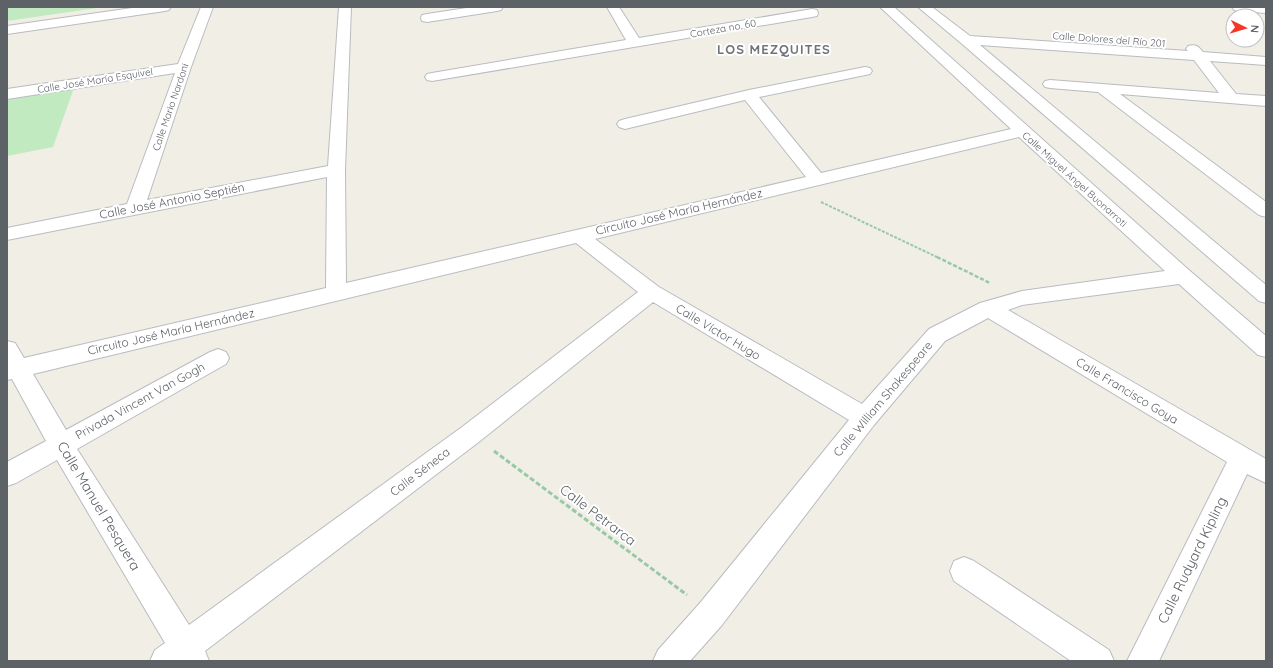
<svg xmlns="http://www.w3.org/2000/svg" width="1273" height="668" viewBox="0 0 1273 668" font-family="Quicksand,sans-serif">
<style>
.green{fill:#c1eac1}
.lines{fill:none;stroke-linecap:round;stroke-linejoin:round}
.minor-casing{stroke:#b8bcc0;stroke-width:2}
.path-far2{stroke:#98c9a6;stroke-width:2;stroke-dasharray:3 1.5;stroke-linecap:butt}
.path-far1{stroke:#98c9a6;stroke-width:2.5;stroke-dasharray:4 2;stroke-linecap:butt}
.path{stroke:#98c9a6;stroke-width:3;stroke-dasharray:5 2.5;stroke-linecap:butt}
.minor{fill:#fff;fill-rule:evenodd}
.labels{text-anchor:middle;stroke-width:4;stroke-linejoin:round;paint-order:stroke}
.far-street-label{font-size:10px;fill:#5d6267;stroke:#fff}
.street-label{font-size:12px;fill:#5d6267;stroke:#fff}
.far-district-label{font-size:13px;font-weight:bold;letter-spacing:1px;fill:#6e747a;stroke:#fff}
.near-street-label{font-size:14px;fill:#5d6267;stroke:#fff}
</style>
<rect width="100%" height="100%" fill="#f1eee6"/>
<g class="green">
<path d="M7,7H104L7,21Z"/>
<path d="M75,85L53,147L7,156V96Z"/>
</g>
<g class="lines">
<g class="minor-casing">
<g id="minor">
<path d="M139,7H171L169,10L165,11L7,34V26Z"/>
<path d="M201,7H213L191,67L147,200L328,166L339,7H351L345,170L346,283L806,177L745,100L625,129L619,127L617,124L619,121L625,119L749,90L865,67L870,68L872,71L870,74L759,97L821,173L1011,129L880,7H894L1190,271L1266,336V357L1258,355L1179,284L1022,305L1008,310L1266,459V483L1247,474L1159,661H1127L1227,462L988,318L945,341L874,425L722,625L690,661H653L658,650L700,603L849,420L653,302L480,441L205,651L209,661H150L155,650L165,643L57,460L16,483L7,486V462L46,441L12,379L7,380V341L15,343L24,358L326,288L327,177L7,240V228L127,204L175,73L7,99V89L178,64ZM1019,137L1165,271L1022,291L980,303L929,329L862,404L659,287L595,239ZM576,243L638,292L462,427L189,625L77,449L226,364L229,358L226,352L218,349L210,352L66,430L33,374Z"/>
<path d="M473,7H503L501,10L497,11L427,22L422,21L421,18L422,15L427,14Z"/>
<path d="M607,7H619L639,38L812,9L817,10L818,13L817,16L812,17L432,81L427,80L425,77L427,74L432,73L626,40Z"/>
<path d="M918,7H932L970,36L1188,51L1186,49L1188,46C1196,44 1198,46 1203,52L1266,57V65L1210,61L1236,94L1266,96V106L1120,94L1266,202V217L1259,215L1098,92L1050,88L1045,87L1043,84L1045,81L1050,80L1219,93L1194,60L980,45L1266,285V303L1259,301L961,43Z"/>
<path d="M1232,7H1266V13L1238,11L1234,10Z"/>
<path d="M964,557L974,561L1109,650L1114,661H1071L954,581L950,571L954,561Z"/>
</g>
</g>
<path class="path-far2" d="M821,202L939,258"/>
<path class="path-far1" d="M937,257L990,283"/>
<path class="path" d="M494,451L687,595"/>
<use href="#minor" class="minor"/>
</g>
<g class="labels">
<g class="far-street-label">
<text transform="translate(723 28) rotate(-10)" y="4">Corteza no. 60</text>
<text transform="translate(1109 39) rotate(4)" y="4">Calle Dolores del Río 201</text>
<text transform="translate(95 80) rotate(-9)" y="4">Calle José María Esquivel</text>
<text transform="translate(170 107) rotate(-71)" y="4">Calle Mario Nardoni</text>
<text transform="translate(1075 179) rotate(42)" y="4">Calle Miguel Ángel Buonarroti</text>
</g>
<g class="street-label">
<text transform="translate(172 201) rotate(-11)" y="4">Calle José Antonio Septién</text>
<text transform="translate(679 212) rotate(-13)" y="4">Circuito José María Hernández</text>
<text transform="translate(171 332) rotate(-13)" y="4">Circuito José María Hernández</text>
<text transform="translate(718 332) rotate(31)" y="4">Calle Víctor Hugo</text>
<text transform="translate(1127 391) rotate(31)" y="4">Calle Francisco Goya</text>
<text transform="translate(883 399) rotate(-50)" y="4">Calle William Shakespeare</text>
<text transform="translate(140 401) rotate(-29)" y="4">Privada Vincent Van Gogh</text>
<text transform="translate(420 472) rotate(-37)" y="4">Calle Séneca</text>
</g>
<g class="far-district-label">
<text x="774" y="54">LOS MEZQUITES</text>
</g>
<g class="near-street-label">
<text transform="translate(99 506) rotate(59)" y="5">Calle Manuel Pesquera</text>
<text transform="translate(598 515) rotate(37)" y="5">Calle Petrarca</text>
<text transform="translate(1192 560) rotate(-64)" y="5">Calle Rudyard Kipling</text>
</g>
</g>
<rect width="1273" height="668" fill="none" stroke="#5d6267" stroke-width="16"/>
<g transform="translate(1245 28) rotate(95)"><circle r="19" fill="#ffffff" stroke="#bec0c2"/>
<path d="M0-3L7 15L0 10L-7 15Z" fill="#f63626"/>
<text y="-6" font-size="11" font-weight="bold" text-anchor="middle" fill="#5d6267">N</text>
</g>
</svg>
